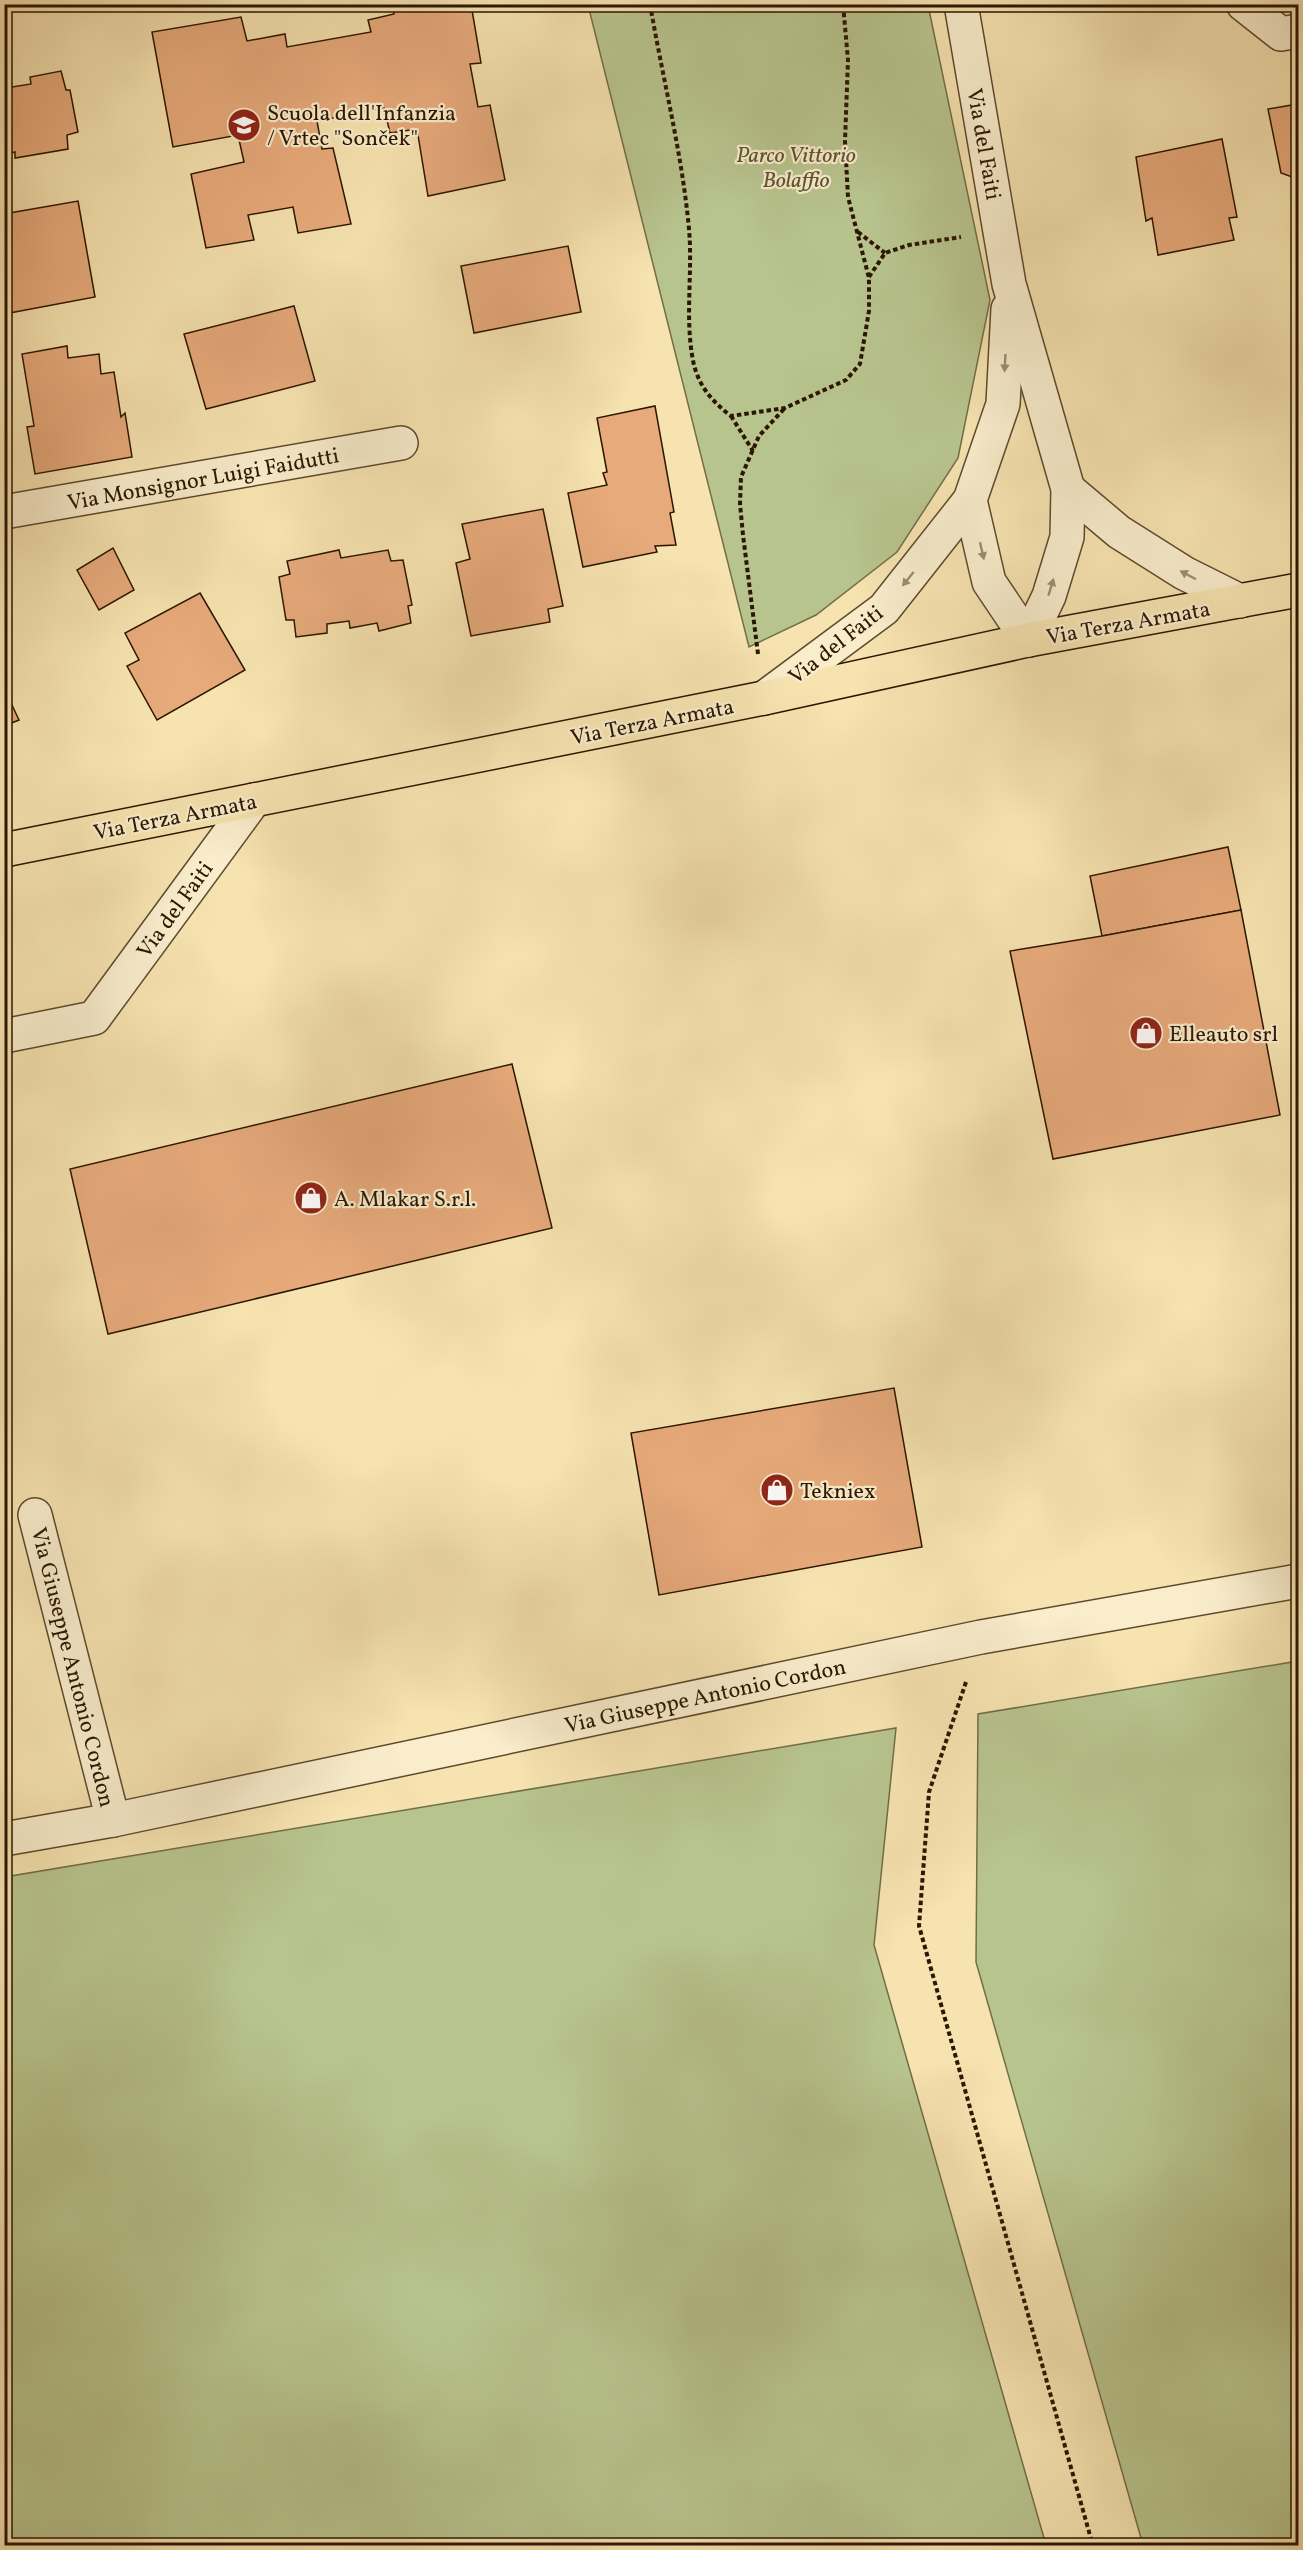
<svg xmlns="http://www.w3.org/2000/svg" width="1303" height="2550" viewBox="0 0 1303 2550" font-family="Vollkorn,serif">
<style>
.green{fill:#b8c48e;stroke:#726d48;stroke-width:1.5}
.building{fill:#e7aa7b;stroke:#2c1602;stroke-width:1.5}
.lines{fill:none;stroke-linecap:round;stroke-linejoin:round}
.minor-casing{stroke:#5e492e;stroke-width:36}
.tertiary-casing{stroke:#5e492e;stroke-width:36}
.primary-casing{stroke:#2c1602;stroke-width:36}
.path{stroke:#2c1602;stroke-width:4;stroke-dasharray:4.5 3;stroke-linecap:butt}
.minor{stroke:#f9edcc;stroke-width:33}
.tertiary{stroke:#f9edcc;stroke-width:33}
.primary{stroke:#f6e3b0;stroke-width:33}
.oneway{fill:#9d8c71}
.labels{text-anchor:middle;stroke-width:4.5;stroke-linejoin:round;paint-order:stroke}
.poi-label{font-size:22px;fill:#2c1602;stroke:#f9edcc;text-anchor:start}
.street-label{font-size:22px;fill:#2c1602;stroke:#f9edcc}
.park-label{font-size:22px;font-style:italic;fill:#5d5333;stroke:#f9edcc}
</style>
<rect width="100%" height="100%" fill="#f6e3b0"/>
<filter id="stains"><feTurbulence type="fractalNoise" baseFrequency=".00333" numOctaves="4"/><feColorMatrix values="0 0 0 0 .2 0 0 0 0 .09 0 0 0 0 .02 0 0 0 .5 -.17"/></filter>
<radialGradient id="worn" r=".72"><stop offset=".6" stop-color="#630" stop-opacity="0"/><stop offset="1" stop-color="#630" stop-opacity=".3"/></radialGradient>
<g class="green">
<path d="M588,5H928L990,300L958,458L897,552L816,615L749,647Z"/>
<path d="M1298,1661V2545H1143L976,1962L978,1714Z"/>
<path d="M896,1728L874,1945L1046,2545H5V1877Z"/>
</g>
<g class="building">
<path d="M392,4H471L481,63L470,64L478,107L490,105L505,180L428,196L417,129L390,133L384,108L317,121L322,149L333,148L351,224L298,233L293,207L248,215L254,240L206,248L191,174L244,162L238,135L173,147L152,32L241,17L247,41L285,34L287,47L371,32L368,20L394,14Z"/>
<path d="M61,71L66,90H70L78,132L67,135L68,149L15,158V152L4,155V85L6,88L31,84L30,77Z"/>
<path d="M1298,104V192L1295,178L1281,173L1268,109Z"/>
<path d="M1222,139L1237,217L1229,218L1234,240L1158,255L1152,218L1146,221L1136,157Z"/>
<path d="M78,201L95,297L4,314V214Z"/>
<path d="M568,246L581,312L474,333L461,266Z"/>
<path d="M294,306L315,381L206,409L184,334Z"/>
<path d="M67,346L68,358L99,354L101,374L114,372L121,417L125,413L132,457L35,474L27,427L34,426L22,354Z"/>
<path d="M655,406L674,512L670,513L676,545L655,546L657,552L583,567L568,493L607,485L603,473L607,472L597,418Z"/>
<path d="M543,509L563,606L548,609L550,622L471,636L456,563L470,559L462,524Z"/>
<path d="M113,548L134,590L99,610L77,570Z"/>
<path d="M339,550L341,558L388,550L391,561L403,560L412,605L408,606L411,623L379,631L377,623L350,628L349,621L327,624V633L296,637L294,620H286L279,577L290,574L287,561Z"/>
<path d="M200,593L245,670L157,720L127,666L139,660L125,633Z"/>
<path d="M4,688L19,720L4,726Z"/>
<path d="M1228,847L1241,910L1102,936L1090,876Z"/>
<path d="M1241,910L1280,1115L1053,1159L1010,951L1102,936Z"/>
<path d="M512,1064L552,1228L108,1334L70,1169Z"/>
<path d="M894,1388L922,1547L659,1595L631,1433Z"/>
</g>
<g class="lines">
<g class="minor-casing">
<g id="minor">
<path d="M1243,4L1281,34L1298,31"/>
<path d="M4,512L401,443"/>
<path d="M4,1036L94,1018L254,800"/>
<path d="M35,1515L113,1820"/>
<path d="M4,1839L113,1820L981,1637L1298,1581"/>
</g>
</g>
<g class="tertiary-casing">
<g id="tertiary">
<path d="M961,4L1009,284L1068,489L1067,537L1049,596L1028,640"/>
<path d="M1008,309L1003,404L970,500L989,582L1028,640"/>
<path d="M1068,489L1119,532L1184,573L1240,601"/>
<path d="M764,698L884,609L970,500"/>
</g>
</g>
<g class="primary-casing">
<path id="primary" d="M4,850L764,698L1028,640L1298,590"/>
</g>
<g class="path">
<path d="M650,4C663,80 682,153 689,229C693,274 684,321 694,365C700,388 713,402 731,416L785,408L846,380L860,364L869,311V278L848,197L845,141L848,60L843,4"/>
<path d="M858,232L885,253"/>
<path d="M869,277L885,253L909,245L961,237"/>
<path d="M731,416L753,451"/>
<path d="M758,654L743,535L740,504L741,477L759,436L784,409"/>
<path d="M966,1682L929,1792L919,1926L1093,2546"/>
</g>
<use href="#minor" class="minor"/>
<use href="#tertiary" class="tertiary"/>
<use href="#primary" class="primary"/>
</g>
<defs><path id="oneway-solid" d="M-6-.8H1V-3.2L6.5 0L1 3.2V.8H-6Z" transform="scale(1.5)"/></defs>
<g class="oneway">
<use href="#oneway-solid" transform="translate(1005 363) rotate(93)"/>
<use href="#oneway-solid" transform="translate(982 551) rotate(77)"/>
<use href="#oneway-solid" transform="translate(1188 575) rotate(-152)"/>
<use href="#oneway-solid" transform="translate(908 579) rotate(129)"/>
<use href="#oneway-solid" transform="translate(1051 587) rotate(-73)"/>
</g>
<defs>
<g id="school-disc" transform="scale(1.725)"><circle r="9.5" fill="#8f2418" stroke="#f9edcc"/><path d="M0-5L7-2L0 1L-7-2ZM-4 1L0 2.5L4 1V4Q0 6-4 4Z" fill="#fff"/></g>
<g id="shop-disc" transform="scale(1.725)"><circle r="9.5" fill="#8f2418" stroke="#f9edcc"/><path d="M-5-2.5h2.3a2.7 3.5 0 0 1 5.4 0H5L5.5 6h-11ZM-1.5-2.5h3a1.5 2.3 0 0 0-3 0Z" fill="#fff"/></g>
</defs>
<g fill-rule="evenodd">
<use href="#school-disc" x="244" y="125"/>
<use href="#shop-disc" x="1146" y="1033"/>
<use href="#shop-disc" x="311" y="1198"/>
<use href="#shop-disc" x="777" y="1490"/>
</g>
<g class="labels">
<g class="poi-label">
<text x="267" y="120">Scuola dell'Infanzia<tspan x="267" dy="25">/ Vrtec "Sonček"</tspan></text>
<text x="1169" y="1041">Elleauto srl</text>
<text x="334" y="1206">A. Mlakar S.r.l.</text>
<text x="800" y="1498">Tekniex</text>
</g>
<g class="street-label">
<text transform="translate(985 144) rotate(80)" y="8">Via del Faiti</text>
<text transform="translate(203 478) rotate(-10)" y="8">Via Monsignor Luigi Faidutti</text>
<text transform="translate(1128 622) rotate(-10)" y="8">Via Terza Armata</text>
<text transform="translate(835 644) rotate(-38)" y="8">Via del Faiti</text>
<text transform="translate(652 721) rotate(-11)" y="8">Via Terza Armata</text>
<text transform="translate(175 816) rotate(-11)" y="8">Via Terza Armata</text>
<text transform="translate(174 909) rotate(-54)" y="8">Via del Faiti</text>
<text transform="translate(74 1667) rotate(76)" y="8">Via Giuseppe Antonio Cordon</text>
<text transform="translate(705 1695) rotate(-12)" y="8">Via Giuseppe Antonio Cordon</text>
</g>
<g class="park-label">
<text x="796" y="162">Parco Vittorio<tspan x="796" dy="25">Bolaffio</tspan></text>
</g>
</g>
<rect width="1303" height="2550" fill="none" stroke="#f6e3b0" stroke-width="24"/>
<rect x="6" y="6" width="1291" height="2538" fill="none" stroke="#2c1602" stroke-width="3"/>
<rect x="12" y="12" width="1279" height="2526" fill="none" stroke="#2c1602" stroke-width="1.5"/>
<rect width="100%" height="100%" filter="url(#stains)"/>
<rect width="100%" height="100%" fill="url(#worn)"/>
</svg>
